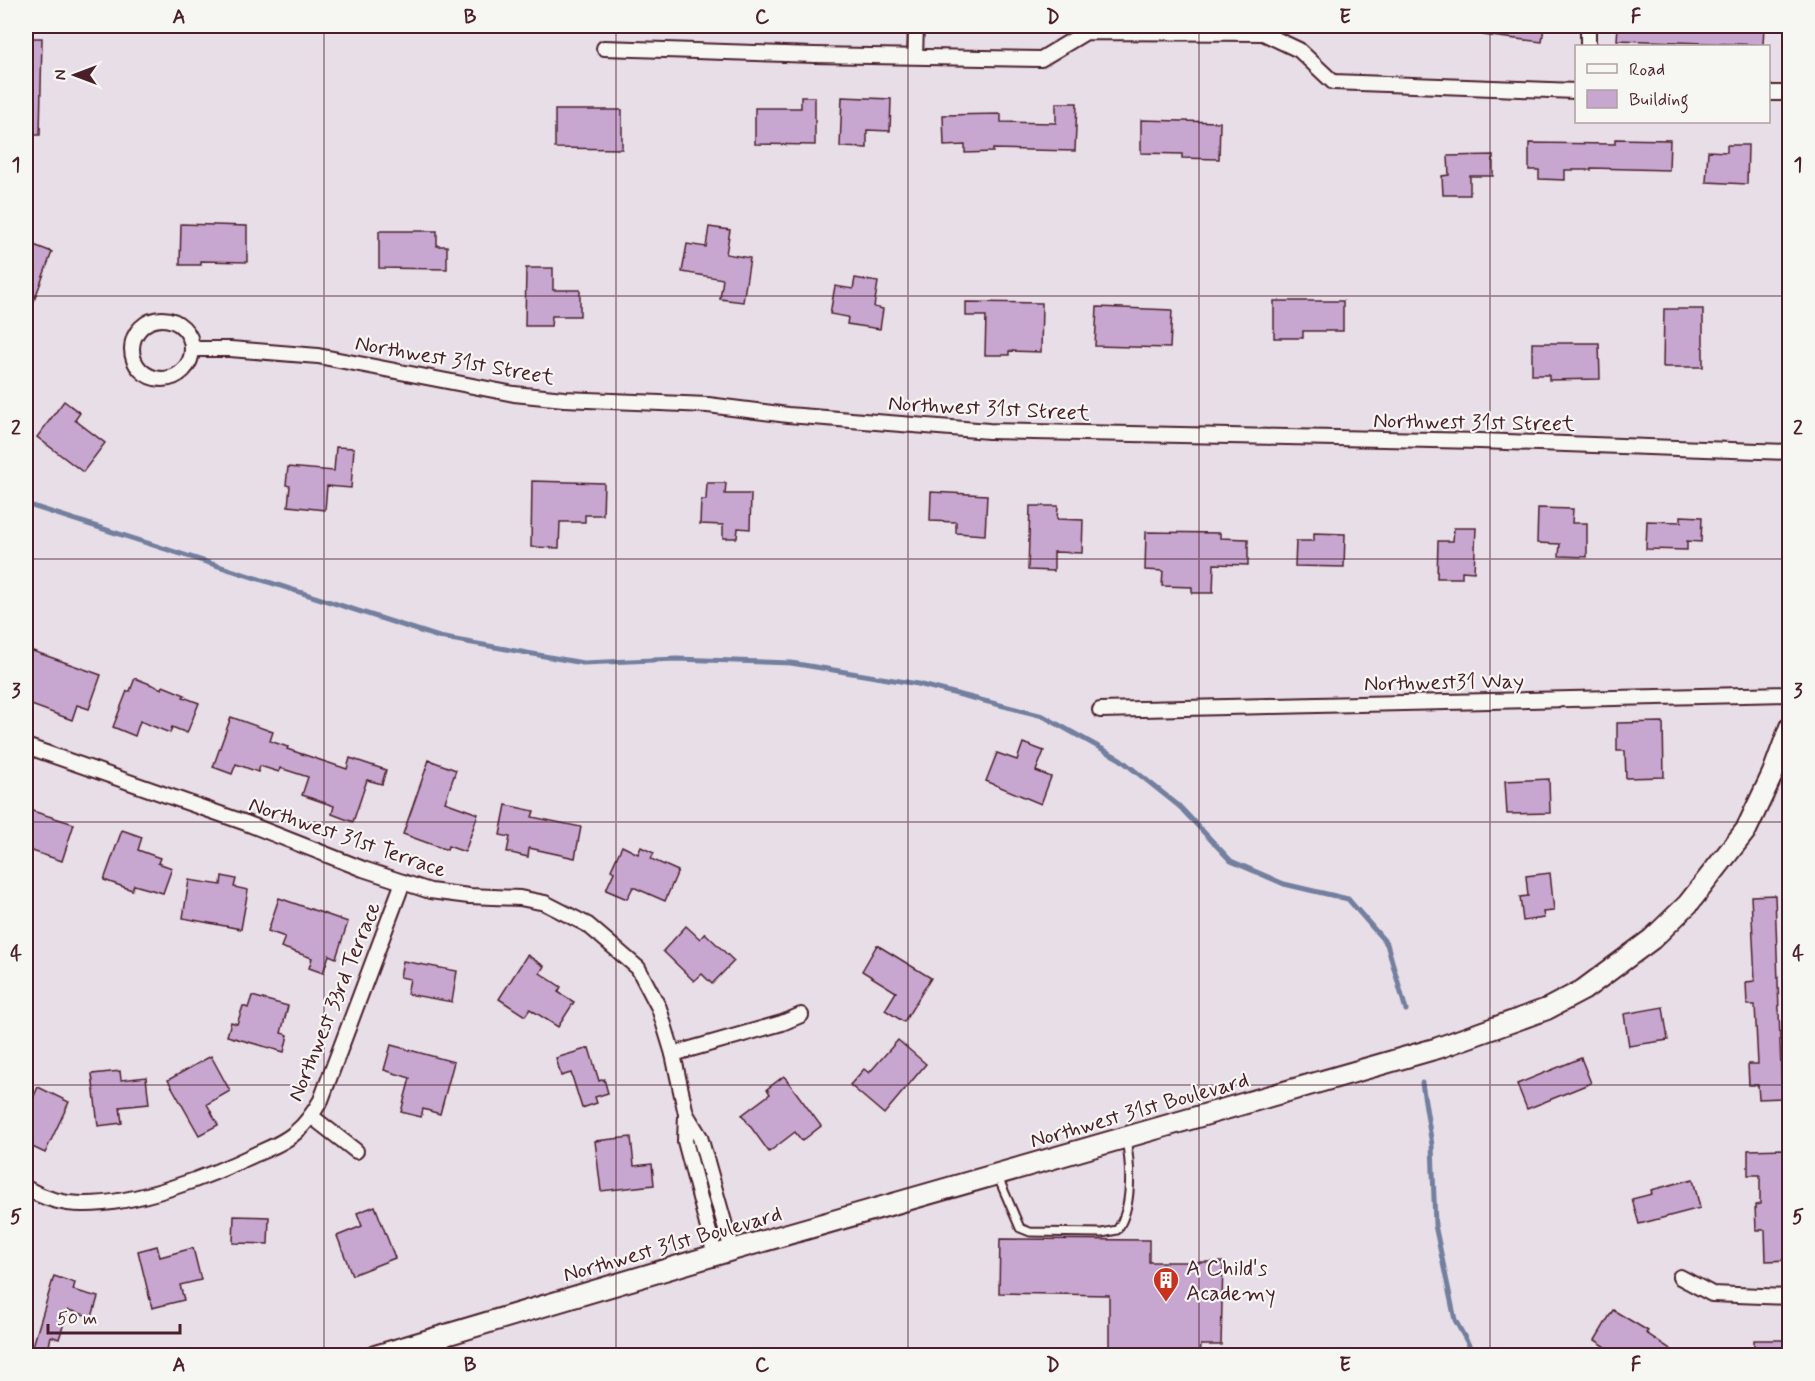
<svg xmlns="http://www.w3.org/2000/svg" width="1815" height="1381" viewBox="0 0 1815 1381" font-family="Mynerve,sans-serif">
<style>
.lines{fill:none;stroke-linecap:round;stroke-linejoin:round}
.stream{stroke:#737f9e;stroke-width:5}
.building{fill:#c7a6d0;stroke:#4a1f2b;stroke-width:1.5}
.lane-casing{stroke:#4a1f2b;stroke-width:11}
.street-casing{stroke:#4a1f2b;stroke-width:18}
.secondary-casing{stroke:#4a1f2b;stroke-width:24}
.lane{stroke:#f6f6f2;stroke-width:7}
.street{stroke:#f6f6f2;stroke-width:14}
.secondary{stroke:#f6f6f2;stroke-width:20}
.grid{fill:none;stroke:#4a1f2b;stroke-width:1.5;stroke-opacity:0.55}
.labels{text-anchor:middle;stroke-width:4.5;stroke-linejoin:round;paint-order:stroke}
.street-label{font-size:22px;fill:#4a1f2b;stroke:#f6f6f2}
.poi-label{font-size:22px;fill:#4a1f2b;stroke:#f6f6f2;text-anchor:start}
.neatline{fill:none;stroke:#4a1f2b;stroke-width:2}
.grid-label{font-size:20px;text-anchor:middle;font-weight:bold;fill:#4a1f2b}
</style>
<rect width="100%" height="100%" fill="#e8dee8"/>
<filter id="ink" filterUnits="userSpaceOnUse"><feTurbulence type="fractalNoise" baseFrequency=".0167" numOctaves="2"/><feDisplacementMap in="SourceGraphic" scale="12" xChannelSelector="R" yChannelSelector="G"/><feConvolveMatrix kernelMatrix="1 2 1 2 8 2 1 2 1" color-interpolation-filters="sRGB"/></filter>
<g filter="url(#ink)">
<g class="lines">
<g class="stream">
<path d="M26,504L439,637L583,663L676,659L791,663L918,684L1043,716L1120,759L1179,806L1231,861L1284,884L1348,899L1387,944L1406,1010"/>
<path d="M1422,1083L1432,1145L1435,1225L1455,1320L1475,1356"/>
</g>
</g>
<g class="building">
<path d="M1484,26H1544L1542,42L1483,35Z"/>
<path d="M1618,26H1764L1763,45L1617,40Z"/>
<path d="M26,38H42L40,135H26Z"/>
<path d="M801,97H815V145L755,144V108H801Z"/>
<path d="M842,97L891,99L890,131L867,130V148L840,147Z"/>
<path d="M1056,103H1077L1075,151L993,149V152L965,153V145L944,146L943,115L1001,114V122L1056,123Z"/>
<path d="M555,110H622V149L555,148Z"/>
<path d="M1141,120L1220,122L1219,159L1182,158V154L1141,153Z"/>
<path d="M1615,139L1670,140L1669,170L1591,168V170H1565V180L1539,179V170H1529V143L1615,144Z"/>
<path d="M1727,145H1748L1747,184L1706,182L1708,151L1727,152Z"/>
<path d="M1493,155V176H1470V195H1443L1442,176L1449,175L1448,156Z"/>
<path d="M181,224L247,226V262L201,261V265H180Z"/>
<path d="M709,227L730,230L726,254L750,258L743,302L720,299L723,279L682,272L687,244L706,247Z"/>
<path d="M379,231H437V246H447V269L379,268Z"/>
<path d="M26,242L52,252L27,320L26,319Z"/>
<path d="M526,268H553V290H580V316H552L551,326H525Z"/>
<path d="M855,278L878,282L874,307L883,309L880,329L847,324L848,317L830,314L835,286L853,289Z"/>
<path d="M1274,301H1343V331H1303V338H1274Z"/>
<path d="M966,302L1042,303L1041,352L1009,351V355H985L986,316H966Z"/>
<path d="M1097,307L1172,310L1170,348L1095,346Z"/>
<path d="M1664,309H1703V367H1663Z"/>
<path d="M1532,343H1599L1600,379L1549,380V375H1532Z"/>
<path d="M64,401L80,413L75,420L105,443L83,472L37,437Z"/>
<path d="M336,447L354,448L351,488L327,486L325,510L288,506L290,486L286,485L288,467L334,471Z"/>
<path d="M532,481L604,483L603,515H585V522H560L559,548L531,547Z"/>
<path d="M707,483H726L725,494H751L750,529L738,528L737,538H723V525L700,524L701,500H706Z"/>
<path d="M931,492L987,495L985,535L956,533V522L930,521Z"/>
<path d="M1030,506H1058L1057,519L1083,520L1082,553L1054,552V571L1028,570Z"/>
<path d="M1538,508L1573,509L1572,523H1587V557L1559,556L1560,544L1537,543Z"/>
<path d="M1681,516L1702,517L1701,542L1687,541V550L1646,549L1647,521L1681,522Z"/>
<path d="M1454,528H1476L1474,572L1462,571V578H1437L1438,541H1453Z"/>
<path d="M1146,532L1220,533V538L1248,539V565L1214,564L1213,593H1192V587L1162,586L1163,571L1145,570Z"/>
<path d="M1314,533L1345,534L1344,567L1295,566L1296,541H1314Z"/>
<path d="M30,650L101,675L89,709L77,705L72,720L26,703V663Z"/>
<path d="M135,678L162,689L163,686L185,695L183,697L199,703L187,733L172,727L170,733L140,721L135,736L113,727L127,691H130Z"/>
<path d="M231,717L273,732L270,741L288,747L287,749L347,769L350,758L386,770L382,784L367,780L353,822L332,814L334,806L302,795L308,777L280,768L279,772L260,766L258,772L236,764L232,774L213,767Z"/>
<path d="M1663,722L1664,777L1626,778L1625,751H1617V723Z"/>
<path d="M1023,743L1044,751L1036,771L1051,777L1041,804L986,781L997,753L1017,760Z"/>
<path d="M429,760L456,770L445,802L478,814L465,852L448,846L447,850L403,834Z"/>
<path d="M1549,779L1550,813L1507,814L1505,781Z"/>
<path d="M506,805L534,811L532,817L581,827L575,858L529,848L528,857L507,852L510,837L500,835Z"/>
<path d="M26,809L74,824L62,861L26,849Z"/>
<path d="M122,830L142,837L138,850L160,858L158,863L172,868L163,893L134,885L132,890L104,880Z"/>
<path d="M622,846L638,854L641,847L654,853L651,859L678,871L665,901L633,887L627,899L606,890L614,872L611,870Z"/>
<path d="M1550,873L1554,911L1543,912L1544,918L1523,921L1520,897L1528,896L1526,876Z"/>
<path d="M222,876L236,879L234,887L248,890L241,929L183,918L189,880L221,885Z"/>
<path d="M1775,895L1782,1098L1759,1099L1758,1085H1749L1748,1064H1758L1755,1005H1747L1746,982L1755,981L1751,896Z"/>
<path d="M279,898L348,922L336,958L329,955L323,973L309,968L312,958L281,947L285,937L268,931Z"/>
<path d="M686,926L700,939L705,933L734,961L712,984L702,974L694,981L663,951Z"/>
<path d="M877,945L931,978L904,1022L885,1010L896,992L862,971Z"/>
<path d="M527,955L544,966L540,973L561,987L558,992L574,1002L558,1027L530,1009L525,1016L499,999Z"/>
<path d="M403,961L457,971L452,1002L407,994L410,979L400,977Z"/>
<path d="M252,996L288,1006L281,1033L288,1035L284,1052L227,1036L231,1022L237,1024L243,1006L248,1008Z"/>
<path d="M1663,1007L1668,1040L1629,1046L1624,1014Z"/>
<path d="M898,1040L926,1064L884,1114L850,1085L864,1069L869,1073Z"/>
<path d="M391,1045L454,1062L440,1114L423,1109L421,1117L401,1112L410,1078L384,1070Z"/>
<path d="M589,1048L599,1081L604,1079L608,1093L595,1097L597,1103L582,1108L571,1073L561,1076L556,1058Z"/>
<path d="M211,1056L230,1091L207,1104L218,1125L199,1135L168,1080Z"/>
<path d="M1581,1058L1591,1083L1527,1109L1517,1084Z"/>
<path d="M120,1071L121,1080L146,1077L149,1104L120,1107L122,1123L98,1126L92,1074Z"/>
<path d="M784,1076L821,1126L802,1141L795,1132L769,1152L742,1115L770,1094L767,1089Z"/>
<path d="M38,1087L69,1102L45,1153L26,1144V1092L34,1096Z"/>
<path d="M631,1137L634,1166L652,1164L654,1185L601,1191L595,1141Z"/>
<path d="M1785,1149L1787,1203H1790V1260L1766,1261L1765,1230H1756L1755,1205L1760,1204V1175H1748V1150Z"/>
<path d="M1693,1179L1700,1208L1639,1224L1632,1199L1652,1194L1651,1190Z"/>
<path d="M375,1206L395,1258L352,1275L337,1236L362,1226L357,1213Z"/>
<path d="M234,1216L269,1217L268,1244L233,1243Z"/>
<path d="M1000,1239L1149,1240V1262H1223L1221,1345H1201L1200,1356H1109V1295L999,1293Z"/>
<path d="M157,1246L160,1257L193,1248L201,1280L180,1285L184,1300L152,1308L138,1251Z"/>
<path d="M54,1276L75,1283L73,1290L98,1297L92,1317L68,1310L59,1339L51,1336L47,1356H30Z"/>
<path d="M1613,1310L1648,1331L1646,1333L1681,1356H1620L1595,1340Z"/>
<rect x="1754" y="1340" width="36" height="16"/>
</g>
<g class="lines">
<g class="lane-casing">
<path id="lane" d="M998,1177L1020,1228L1030,1232L1102,1233L1117,1230C1133,1208 1131,1166 1126,1140"/>
</g>
<g class="street-casing">
<g id="street">
<path d="M1588,26V46"/>
<path d="M604,48L814,55L1041,59L1086,32L1263,33L1299,50L1333,82L1576,91"/>
<path d="M915,56L916,26"/>
<path d="M1768,93H1790"/>
<circle cx="162" cy="349" r="30"/>
<path d="M192,349H230L318,356L514,394L564,399L708,405L788,415L989,431L1480,441L1790,452"/>
<path d="M1100,710L1790,694"/>
<path d="M26,746L246,823L363,869L430,891L469,896L520,898L545,903L588,925L638,968L659,1008L673,1054L686,1114L685,1141L715,1255"/>
<path d="M673,1054L782,1023L801,1015"/>
<path d="M686,1114L700,1137L732,1250"/>
<path d="M311,1116L356,1151"/>
<path d="M26,1188C43,1198 62,1204 82,1204C136,1205 208,1177 256,1154C270,1148 285,1142 296,1132C307,1123 314,1112 321,1100L403,882"/>
<path d="M1680,1277L1712,1294L1790,1297"/>
</g>
</g>
<g class="secondary-casing">
<path id="secondary" d="M375,1356L732,1250L1438,1048L1547,1009L1583,990L1652,939L1688,904L1746,830L1773,773L1790,727"/>
</g>
<use href="#lane" class="lane"/>
<use href="#street" class="street"/>
<use href="#secondary" class="secondary"/>
</g>
</g>
<path class="grid" d="M324,26V1356M616,26V1356M908,26V1356M1199,26V1356M1490,26V1356M26,296H1790M26,559H1790M26,822H1790M26,1085H1790"/>
<defs>
<g id="building-pin" transform="scale(1.35)"><path d="M0 17L-7.5 6A9.5 9.5 0 1 1 7.5 6Z" fill="#c8321e" stroke="#f6f6f2"/><path d="M-4-6H4V6H1V3H-1V6H-4ZM-2.5-4.3h1.7v1.8h-1.7ZM.8-4.3h1.7v1.8H.8ZM-2.5-1h1.7V.8h-1.7ZM.8-1h1.7V.8H.8Z" fill="#fff"/></g>
</defs>
<g fill-rule="evenodd">
<use href="#building-pin" x="1166" y="1280"/>
</g>
<g class="labels">
<g class="street-label">
<text transform="translate(455 359) rotate(10)" y="8">Northwest 31st Street</text>
<text transform="translate(989 407) rotate(3)" y="8">Northwest 31st Street</text>
<text transform="translate(1474 421) rotate(1)" y="8">Northwest 31st Street</text>
<text transform="translate(1444 681) rotate(-1)" y="8">Northwest31 Way</text>
<text transform="translate(348 836) rotate(19)" y="8">Northwest 31st Terrace</text>
<text transform="translate(333 1001) rotate(-68)" y="8">Northwest 33rd Terrace</text>
<text transform="translate(1139 1109) rotate(-16)" y="8">Northwest 31st Boulevard</text>
<text transform="translate(672 1243) rotate(-16)" y="8">Northwest 31st Boulevard</text>
</g>
<g class="poi-label">
<text x="1186" y="1275">A Child's<tspan x="1186" dy="25">Academy</tspan></text>
</g>
</g>
<rect width="1815" height="1381" fill="none" stroke="#f6f6f2" stroke-width="66"/>
<rect x="1575" y="45" width="195" height="78" fill="#f6f6f2" stroke="#b1a0a2" stroke-width="1.5"/>
<rect x="1587" y="64" width="30" height="9" fill="#f6f6f2" stroke="#b1a0a2" stroke-width="1.5"/>
<text x="1629" y="75" font-size="18" fill="#4a1f2b">Road</text>
<rect x="1587" y="90" width="30" height="18" fill="#c7a6d0" stroke="#b1a0a2" stroke-width="1.5"/>
<text x="1629" y="105" font-size="18" fill="#4a1f2b">Building</text>
<g transform="translate(75 75) rotate(270)" stroke="#f6f6f2" stroke-width="4.5" paint-order="stroke">
<path d="M0-4.5L10 22L0 15L-10 22Z" fill="#4a1f2b"/>
<text y="-9" font-size="16" font-weight="bold" text-anchor="middle" fill="#4a1f2b">N</text>
</g>
<path d="M48 1324v9h132v-9" fill="none" stroke="#4a1f2b" stroke-width="3"/>
<text x="57" y="1324" font-size="18" fill="#4a1f2b" stroke="#f6f6f2" stroke-width="4.5" paint-order="stroke">50 m</text>
<rect x="33" y="33" width="1749" height="1315" class="neatline"/>
<g class="grid-label">
<text x="179" y="23">A</text>
<text x="470" y="23">B</text>
<text x="762" y="23">C</text>
<text x="1053" y="23">D</text>
<text x="1345" y="23">E</text>
<text x="1636" y="23">F</text>
<text x="16" y="171">1</text>
<text x="1798" y="171">1</text>
<text x="16" y="434">2</text>
<text x="1798" y="434">2</text>
<text x="16" y="697">3</text>
<text x="1798" y="697">3</text>
<text x="16" y="960">4</text>
<text x="1798" y="960">4</text>
<text x="16" y="1223">5</text>
<text x="1798" y="1223">5</text>
<text x="179" y="1371">A</text>
<text x="470" y="1371">B</text>
<text x="762" y="1371">C</text>
<text x="1053" y="1371">D</text>
<text x="1345" y="1371">E</text>
<text x="1636" y="1371">F</text>
</g>
</svg>
